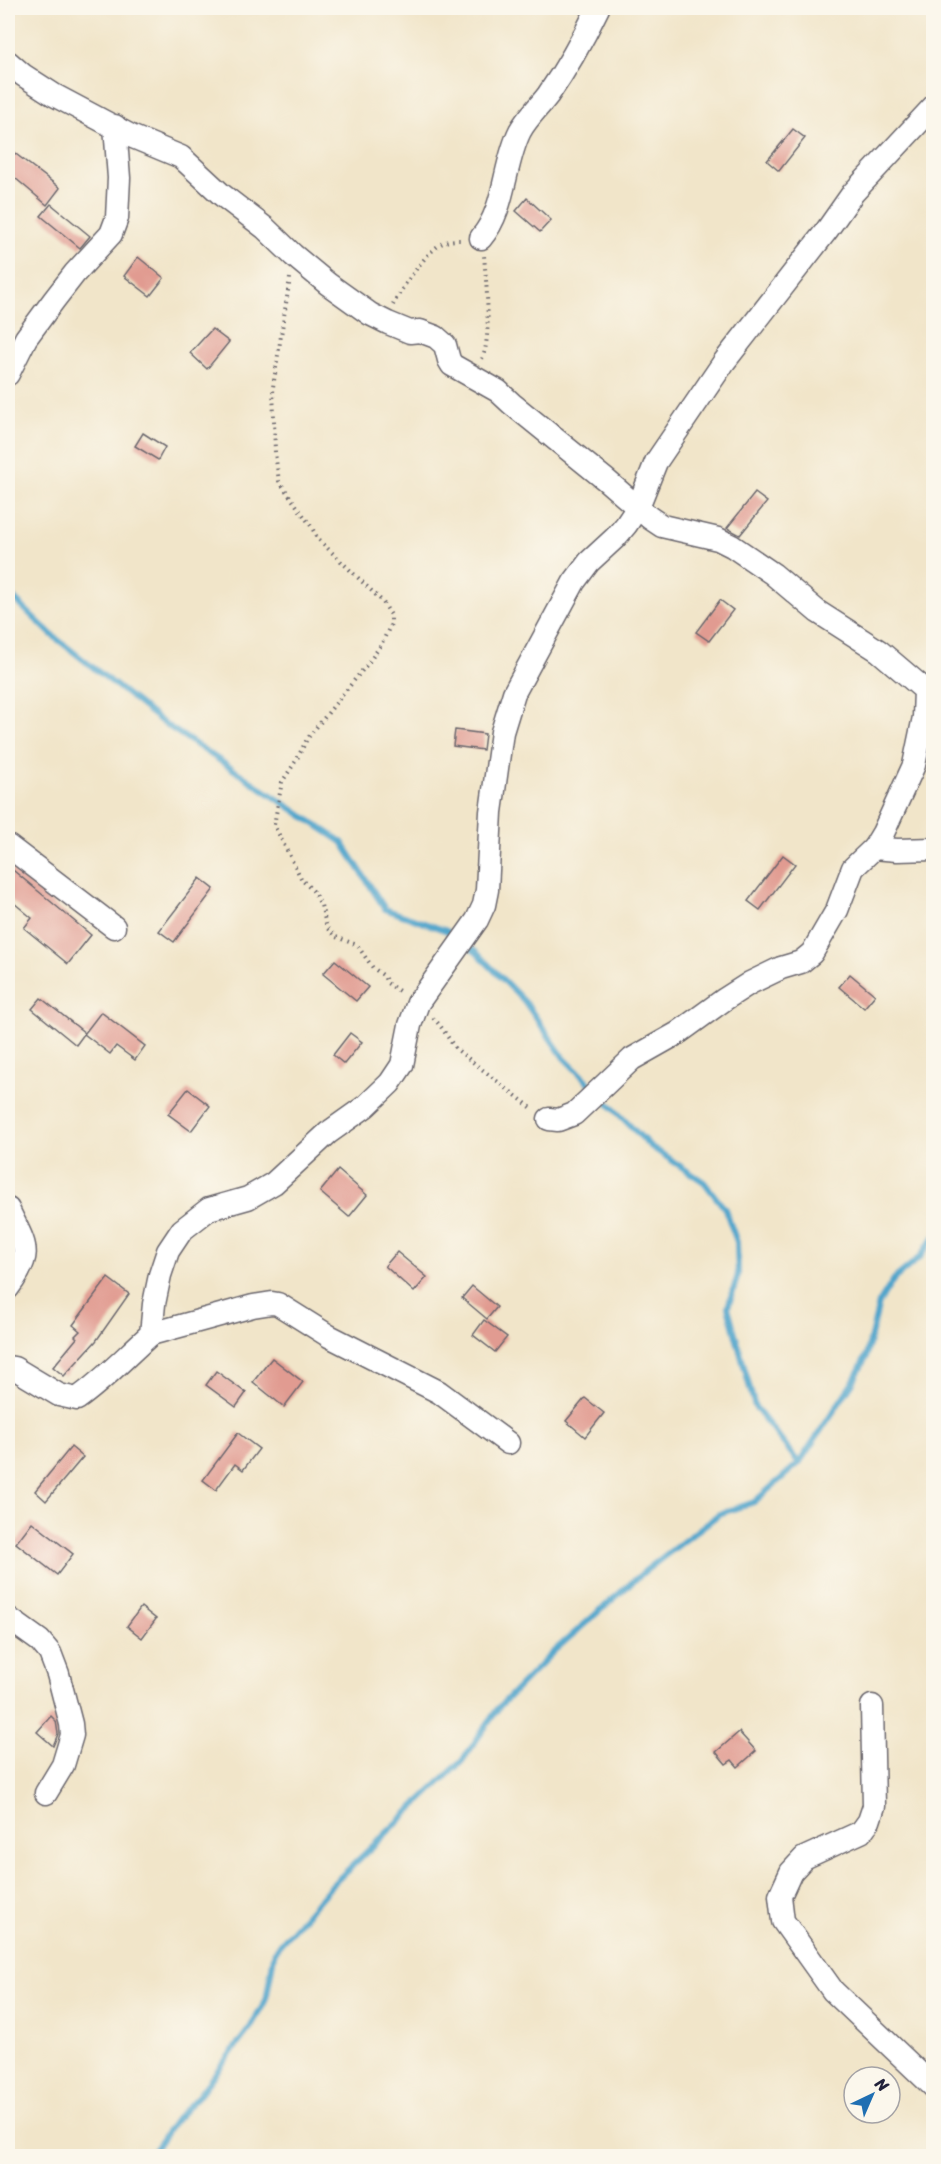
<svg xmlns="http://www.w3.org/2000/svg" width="941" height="2164" viewBox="0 0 941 2164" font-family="Sriracha,sans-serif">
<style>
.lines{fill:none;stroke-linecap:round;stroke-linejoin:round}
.stream{stroke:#4fa4cb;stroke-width:6}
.building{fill:#e19b91}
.minor-casing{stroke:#6a666d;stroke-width:25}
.path{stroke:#6a666d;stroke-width:4;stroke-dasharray:1.5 4.5;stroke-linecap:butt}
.minor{stroke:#fff;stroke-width:22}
</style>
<rect width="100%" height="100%" fill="#fbf7ec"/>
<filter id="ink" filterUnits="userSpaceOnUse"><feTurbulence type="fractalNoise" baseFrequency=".0167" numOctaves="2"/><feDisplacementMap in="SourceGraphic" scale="12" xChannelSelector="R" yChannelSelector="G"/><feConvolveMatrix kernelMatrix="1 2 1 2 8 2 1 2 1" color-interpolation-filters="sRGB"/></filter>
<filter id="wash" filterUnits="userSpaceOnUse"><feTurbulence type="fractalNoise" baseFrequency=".008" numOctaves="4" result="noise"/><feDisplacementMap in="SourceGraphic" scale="24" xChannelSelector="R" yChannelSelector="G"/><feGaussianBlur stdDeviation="1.35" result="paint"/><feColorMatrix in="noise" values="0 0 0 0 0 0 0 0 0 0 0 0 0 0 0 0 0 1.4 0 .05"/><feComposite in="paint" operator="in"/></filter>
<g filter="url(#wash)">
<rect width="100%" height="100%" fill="#f1e5c9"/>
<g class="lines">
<g class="stream">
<path d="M8,593L52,635L162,722L342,842L385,909L447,931L457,939"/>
<path d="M465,945L476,952L525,1002L564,1058L594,1088"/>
<path d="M601,1096L650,1146L704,1182L725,1209L737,1242L738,1275L728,1307L755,1407L799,1463"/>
<path d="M150,2156L176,2119L198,2096L250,2028L266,2000L275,1950L332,1885L462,1761L499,1707L555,1650L645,1571L719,1514L754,1502L799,1463L853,1382L866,1357L879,1303L894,1279L920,1257L934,1237"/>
</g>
</g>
<g id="blocks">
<g class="building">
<path d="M793,129L805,138L779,171L767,161Z"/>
<path d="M8,148L60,188L47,205L8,172Z"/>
<path d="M527,198L551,220L540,232L516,211Z"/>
<path d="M51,204L90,236L80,248L41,216Z"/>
<path d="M138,257L164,278L150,296L124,276Z"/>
<path d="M212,329L229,342L207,369L190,353Z"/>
<path d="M143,433L165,447L158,460L135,446Z"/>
<path d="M755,493L767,502L740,535L727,528Z"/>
<path d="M720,600L733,610L709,641L696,632Z"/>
<path d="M455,730L485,734L483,750L453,746Z"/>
<path d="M783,855L795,864L760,910L748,901Z"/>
<path d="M8,866L91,935L68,964L24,928L32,918L8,898Z"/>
<path d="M200,878L214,889L174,942L159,931Z"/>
<path d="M335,960L368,987L356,1001L323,974Z"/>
<path d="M850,974L875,995L864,1008L839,987Z"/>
<path d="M41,998L85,1033L101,1012L145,1046L135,1060L116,1046L110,1054L84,1034L76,1045L32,1009Z"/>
<path d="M350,1033L362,1042L344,1064L333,1055Z"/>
<path d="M188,1089L210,1106L191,1131L168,1114Z"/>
<path d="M338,1170L367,1195L349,1217L320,1192Z"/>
<path d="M397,1252L427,1277L414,1292L385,1266Z"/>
<path d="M108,1278L129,1294L96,1341L64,1376L53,1367L77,1338L75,1336L80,1331L73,1325Z"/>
<path d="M472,1286L497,1307L487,1319L462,1298Z"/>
<path d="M484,1320L507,1337L495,1352L473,1335Z"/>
<path d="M272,1358L303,1382L284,1407L253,1382Z"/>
<path d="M216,1371L246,1393L236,1407L206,1385Z"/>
<path d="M585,1398L604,1413L585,1437L566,1421Z"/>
<path d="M238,1433L259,1449L243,1470L235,1464L216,1490L203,1480Z"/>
<path d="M71,1447L83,1457L46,1501L35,1491Z"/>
<path d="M32,1522L73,1554L57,1575L16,1543Z"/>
<path d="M141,1607L156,1619L142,1638L127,1626Z"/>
<path d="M51,1716L56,1721L58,1734L53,1746L37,1732Z"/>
<path d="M739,1732L756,1751L738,1767L732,1760L726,1764L716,1752Z"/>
</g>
</g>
</g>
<g filter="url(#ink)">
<use href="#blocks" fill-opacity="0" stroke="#6a666d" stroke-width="1.5"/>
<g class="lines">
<g class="minor-casing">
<g id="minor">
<path d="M8,62L23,75L54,95L133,137L181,157L222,195L265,228L293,255L328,284L370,314L388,323L410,332L420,331L436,337L445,345L449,360L452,365L498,391L512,404L606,480L650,518L662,526L718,539L732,546L773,574L818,612L879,651L925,690L924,717L914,765L883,833L874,848L897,850L934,849"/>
<path d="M481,238C506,209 503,165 520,131C527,118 539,107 548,95C567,68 584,37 598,8"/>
<path d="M8,374L26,338L54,300L75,273L111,234L117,218L119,178L115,126"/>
<path d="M8,846L114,927"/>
<path d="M549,1119L558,1120L574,1114L632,1059L678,1033L725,999L750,983L781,968L801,962L812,953L837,910L853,868L874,848"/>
<path d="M8,1209C25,1246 35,1252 8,1288"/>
<path d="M151,1334L253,1306L272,1303L278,1304L329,1336L439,1392L508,1443"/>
<path d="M8,1367L14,1368L59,1395L77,1399C104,1380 126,1356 151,1334L154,1304L160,1275L168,1251L182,1230L209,1209L248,1198L274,1183L328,1133L366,1106L390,1083L402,1065L410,1025L418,1003L477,920L484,905L487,890L491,812L502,732L514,693L574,582L589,562L615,538L626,525L638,507L656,462L724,362L827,230L853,193L934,106"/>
<path d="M8,1618L40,1641L50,1653L58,1674L71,1724L72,1735L63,1765L46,1793"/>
<path d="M872,1706L874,1806L869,1821L861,1832L804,1858L791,1872L780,1896L783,1921L833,1991L934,2087"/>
</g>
</g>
<g class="path">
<path d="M290,278L273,387L275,453L279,481L311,526L318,539L382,601L391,615V624L381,645L369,662L307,739L296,761L282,782L274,825L302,880L313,891L321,905L327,928L336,937L357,945L373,968L384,976L387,983L402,993"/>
<path d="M393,305C401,289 427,250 443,243C449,240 456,240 462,240"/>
<path d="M482,359C492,339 486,279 484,256"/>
<path d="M433,1018C443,1027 448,1039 456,1049L533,1109"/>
</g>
<use href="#minor" class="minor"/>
</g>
</g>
<rect width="941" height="2164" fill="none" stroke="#fbf7ec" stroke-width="30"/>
<g transform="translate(872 2095) rotate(44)"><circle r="28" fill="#fbf7ec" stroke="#a4a2a5" stroke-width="1.5"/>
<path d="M0-4.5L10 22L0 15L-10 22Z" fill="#1f6fb2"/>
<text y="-9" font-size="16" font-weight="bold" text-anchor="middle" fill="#22223b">N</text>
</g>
</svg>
